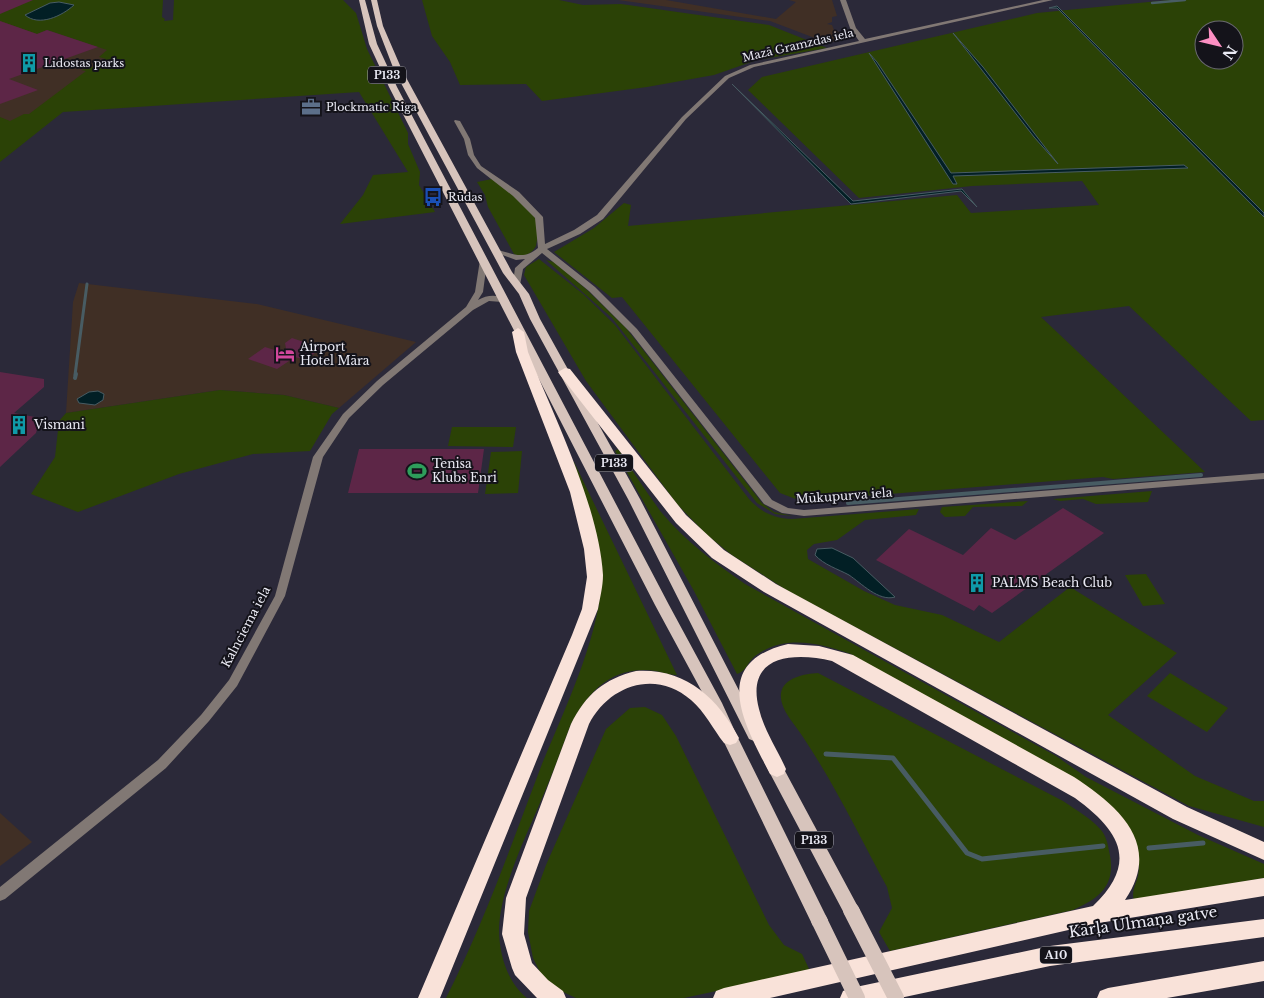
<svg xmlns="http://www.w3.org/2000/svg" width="1264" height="998" viewBox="0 0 1264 998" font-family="'Libre Baskerville',serif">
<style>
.commercial{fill:#402f25}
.green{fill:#2b4206;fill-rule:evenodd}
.water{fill:#021f25;stroke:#485c63}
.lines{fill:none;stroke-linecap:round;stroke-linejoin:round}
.stream-far3{stroke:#485c63;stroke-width:2.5}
.stream-far2{stroke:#485c63;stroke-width:3}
.stream-far1{stroke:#485c63;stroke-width:4}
.stream{stroke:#485c63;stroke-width:5}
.building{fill:#5d2647}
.street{fill:#817874;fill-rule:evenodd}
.primary{fill:#d7c4bc;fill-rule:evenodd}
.highway{fill:#f9e2d9;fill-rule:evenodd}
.primary-bridge{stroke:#d7c4bc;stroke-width:16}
.labels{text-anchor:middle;stroke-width:4;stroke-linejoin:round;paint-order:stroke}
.far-street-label{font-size:11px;fill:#eaeaf4;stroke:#14131a}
.far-poi-label{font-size:11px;fill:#eaeaf4;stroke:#14131a;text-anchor:start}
.shield{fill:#14131a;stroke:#aaaab3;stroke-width:1}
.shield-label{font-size:11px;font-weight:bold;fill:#eaeaf4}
.poi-label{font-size:12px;fill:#eaeaf4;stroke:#14131a;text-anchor:start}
.street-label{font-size:12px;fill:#eaeaf4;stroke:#14131a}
.near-street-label{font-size:15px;fill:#eaeaf4;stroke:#14131a}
</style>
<rect width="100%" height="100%" fill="#2b2939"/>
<g class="commercial">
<path d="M618,0H666L776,19L796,2L789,0H832L837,16L832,17V22L827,24L832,25L834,30L842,33L845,39L828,43L770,21Z"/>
<path d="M0,16L117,51L0,137Z"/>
<path d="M79,283L257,304L416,342L339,408L284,395L220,390L66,413L73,302Z"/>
<path d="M0,813L32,842L0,866Z"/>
</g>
<g class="green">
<path d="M0,0H163L162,17L165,19L164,21L173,20L174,0H343L356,13L367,49L408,133V144L420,172L419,185L435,212L340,224L363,195L373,175L408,172L359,92L63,112L0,162V117L10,121L24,114H29L86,71L81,70L96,66L106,59L99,57L107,50L47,30L37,34L0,21Z"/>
<path d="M422,0H559L583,5L621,4L769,25L827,48L757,60L714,75L647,87L542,101L526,84L460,85L450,62L432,36Z"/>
<path d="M1169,0H1264V420L1251,421L1129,306L1041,317L1205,472L1113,479L1103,477L801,501L780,493L622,297L612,298L554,252L594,228L624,203L631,205L628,226L957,195L971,213L1099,205L1082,181L972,186L859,198L748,90L762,77L1037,13ZM1204,30H1234V60H1204Z"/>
<path d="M492,179C507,190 530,204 537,222C540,230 537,238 536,246C532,254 523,258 514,254L488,207L485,195L477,182Z"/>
<path d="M539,259L583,294L615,325L749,499C761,512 773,518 792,519L919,509L916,515L865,520L837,540L814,544L807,550L808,559L864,591L895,605L942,615L999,642L1070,587L1177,653L1108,715L1195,776L1254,801H1264V827L1189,806L788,591L732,555L707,535L677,504L586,381L524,275L526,267Z"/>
<path d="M546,260L554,262L586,289L626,328L762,503L774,512L793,516L775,514L757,503L612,318Z"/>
<path d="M220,390L284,395L339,408L332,414L310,451L253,454L179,474L78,512L31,494L55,457L59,421L66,413Z"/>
<path d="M452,427H516L513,447L448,446Z"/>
<path d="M618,449C632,470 646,492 661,512C685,541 715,563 745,584L1056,756L1086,777L1198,835L1264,864V878L1134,900C1131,892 1136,884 1138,876C1142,854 1133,838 1122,820L851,654C820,643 784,634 755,656C748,661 746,672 737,674L694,591L615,451Z"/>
<path d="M522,451L518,493L485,494L491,452Z"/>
<path d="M571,462H574L677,675C667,675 657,670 646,670C608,669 586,695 570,726C562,748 554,770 545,791C529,830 500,887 499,929C499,954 507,982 527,998H446C484,923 512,843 542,764C563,713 598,640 601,585C604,543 585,501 571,462Z"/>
<path d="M1152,491L1148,502L1096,504L1083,499L1060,501L1053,499Z"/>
<path d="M1028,501L1022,506L973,507L965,516L945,517L940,512L942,507Z"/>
<path d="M1146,574L1165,604L1143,606L1125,575Z"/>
<path d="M818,673L1063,801C1076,810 1091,818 1101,830C1106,836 1108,844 1109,851C1117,884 1101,898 1073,910L890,951L879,932L892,908L887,887C860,837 835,785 803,737C795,724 779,709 781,693C784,677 805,674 818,673Z"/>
<path d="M1170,673L1228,708L1207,732L1147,696Z"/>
<path d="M645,707L662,715L676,736L769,925L784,945L802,954L810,971L684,998H576L559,990L543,978L533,958L528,932L529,911L546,865L606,729L630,708Z"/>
</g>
<g class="water">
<path d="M59,2L74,5C62,16 39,27 25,15L50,3Z"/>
<path d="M1057,6L1264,213V217L1057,8H1049Z"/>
<path d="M953,33L983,67L1058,164L1034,137Z"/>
<path d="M869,53L877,62L951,173L1184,165L1188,168L953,176L957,184H953Z"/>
<path d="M732,84L853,201L962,189L977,207L961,191L851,204Z"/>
<path d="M98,391L104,394L103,400L95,405L79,403L77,399L89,392Z"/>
<path d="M832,548L853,558L895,597C879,602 861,583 849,575C838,569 824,565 815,555L817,549Z"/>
</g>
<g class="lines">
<path class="stream-far3" d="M1152,3L1185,0"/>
<path class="stream-far2" d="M75,375L87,284"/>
<g class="stream-far1">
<path d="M75,378L76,374"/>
<path d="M848,503L1201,475"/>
</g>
<g class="stream">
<path d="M826,754L893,758L967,853L982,859L1103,846"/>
<path d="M1149,848L1203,843"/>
</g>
</g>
<g class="building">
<path d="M0,0H33L0,14Z"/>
<path d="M0,21L37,34L47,30L98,47L9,79L38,90L0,104Z"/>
<path d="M292,338L322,348L305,360L295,357L277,369L248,359L265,347L287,354L285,343Z"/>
<path d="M0,372L44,379V387L14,413L40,418L36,433L0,467Z"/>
<path d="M359,449H484L478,493H348Z"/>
<path d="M1063,508L1104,533L992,613L979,605L974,611L876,560L909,529L963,555L991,528L1015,540Z"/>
</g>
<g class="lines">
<g class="street">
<path d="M840,0H846L856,28L865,39L1043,0H1053L754,67L729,78L686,119L603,219L580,234L547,249L595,287L637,329L772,500L788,508L804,510L1264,473V479L804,516L782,513L764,504L631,333L589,291L542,253L523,269L520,285H514L513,283L515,268L525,259L516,260L494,252L498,250C514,254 524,260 538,248L535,218L513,196L477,168L468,155L464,139L454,121L455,120L460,121L470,139L474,155L481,166L519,192L543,217L545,244L574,230L597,215L682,117L725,76L750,65L859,41L850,28Z"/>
<path d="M480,260H486L487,262L483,292L478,300C487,295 498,294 506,300L502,302L489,301L473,310L383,385L349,418L323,457L285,596L237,686L209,721L166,768L5,899L0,901V887L158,760L201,715L229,680L275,596L313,457L343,414L377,381L466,307L475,292Z"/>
</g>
<g class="primary">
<path d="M359,0H365L377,44L397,87L669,605L722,703L738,738L825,914L828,920L825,926L819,928L813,926L722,738L708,703L655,605L389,87L369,44Z"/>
<path d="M371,0H377L383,26L402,70L512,272L529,294L540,319L640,499L762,735L759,739L754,741L749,739L628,499L530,319L519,294L503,273L394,70L377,26Z"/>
<path d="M772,756L778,758L857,905L860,910L857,915L851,918L845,915L764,762L766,758Z"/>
</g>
<g class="highway">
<path d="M518,328L524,332L528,352C554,417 599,506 603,575C603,586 600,598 598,609L440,998H418L572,635L582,609L587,577L584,549L570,492L516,352L512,332Z"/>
<path d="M565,368L570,369L686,515L724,550L776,584L1187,807L1264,842V860L1173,819L764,592L712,558L676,523L560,375L558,372Z"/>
<path d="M788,644L819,646L853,655L1074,777C1118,806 1163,844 1125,900L1264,878V896L1099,923L770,998H713L716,991L724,988L1093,906C1139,862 1120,831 1075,798L832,661C793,652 745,655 759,709C764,730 777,749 786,769L784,774L777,777L770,774C745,725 708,663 788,644Z"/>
<path d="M636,671C685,668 717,697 739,738L736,743L730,745L724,743C713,729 705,712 691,700C656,669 609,685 589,724L526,898L524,934L532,963L548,980L563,991L566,998H537L515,975L512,968L502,934L506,898L571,724C586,694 604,679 636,671Z"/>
<path d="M1264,919V937L1050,966L900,998H840L843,991L851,988L1050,946Z"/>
<path d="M1264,961V981L1167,998H1097L1100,991L1108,988Z"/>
</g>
<g class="primary-bridge">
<path d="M851,910L896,998"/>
<path d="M819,920L857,998"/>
</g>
</g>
<defs>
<g id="building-bare" transform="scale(1.5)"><path d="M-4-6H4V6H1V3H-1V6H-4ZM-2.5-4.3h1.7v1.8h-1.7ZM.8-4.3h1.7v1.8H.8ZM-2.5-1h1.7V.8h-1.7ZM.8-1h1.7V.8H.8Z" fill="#0f9aa8" stroke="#14131a" stroke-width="2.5" paint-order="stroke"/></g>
<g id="office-bare" transform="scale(1.5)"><path d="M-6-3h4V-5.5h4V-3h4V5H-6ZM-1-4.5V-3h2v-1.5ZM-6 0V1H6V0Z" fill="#5c6f8a" stroke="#14131a" stroke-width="2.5" paint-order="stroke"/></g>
<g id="bus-bare" transform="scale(1.5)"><path d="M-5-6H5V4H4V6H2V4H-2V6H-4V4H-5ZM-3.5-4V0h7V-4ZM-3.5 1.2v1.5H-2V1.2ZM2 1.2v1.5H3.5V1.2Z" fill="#1a4fb4" stroke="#14131a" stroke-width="2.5" paint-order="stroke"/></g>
<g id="hotel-bare" transform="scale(1.5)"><path d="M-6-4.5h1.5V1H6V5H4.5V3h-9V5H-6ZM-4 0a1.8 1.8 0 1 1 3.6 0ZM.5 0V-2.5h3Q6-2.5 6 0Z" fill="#d1479c" stroke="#14131a" stroke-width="2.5" paint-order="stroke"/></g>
<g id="stadium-bare" transform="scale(1.5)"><path d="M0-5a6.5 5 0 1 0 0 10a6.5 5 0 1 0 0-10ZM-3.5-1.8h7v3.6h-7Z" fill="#2e9e5b" stroke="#14131a" stroke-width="2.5" paint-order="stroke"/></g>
</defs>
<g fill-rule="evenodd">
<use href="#building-bare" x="29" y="63"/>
<use href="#office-bare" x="311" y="107"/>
<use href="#bus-bare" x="433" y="197"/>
<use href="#hotel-bare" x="285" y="354"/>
<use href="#building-bare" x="19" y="425"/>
<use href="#stadium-bare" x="417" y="471"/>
<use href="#building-bare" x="977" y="583"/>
</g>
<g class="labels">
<g class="far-street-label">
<text transform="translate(798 45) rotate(-13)" y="4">Mazā Gramzdas iela</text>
</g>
<g class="far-poi-label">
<text x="44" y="67">Lidostas parks</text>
<text x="326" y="111">Plockmatic Riga</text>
<text x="448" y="201">Rūdas</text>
</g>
<g class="shield">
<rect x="368" y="66.5" width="38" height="17" rx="4"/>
<rect x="595" y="454.5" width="38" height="17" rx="4"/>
<rect x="795" y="831.5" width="38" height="17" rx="4"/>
<rect x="1040" y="946.5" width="32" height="17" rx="4"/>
</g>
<g class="shield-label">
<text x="387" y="79">P133</text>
<text x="614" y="467">P133</text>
<text x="814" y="844">P133</text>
<text x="1056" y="959">A10</text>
</g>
<g class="poi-label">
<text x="300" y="351">Airport<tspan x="300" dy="14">Hotel Māra</tspan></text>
<text x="34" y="429">Vismani</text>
<text x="432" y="468">Tenisa<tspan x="432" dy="14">Klubs Enri</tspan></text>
<text x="992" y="587">PALMS Beach Club</text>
</g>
<g class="street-label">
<text transform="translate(844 496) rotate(-4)" y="4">Mūkupurva iela</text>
<text transform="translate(246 627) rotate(-62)" y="4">Kalnciema iela</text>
</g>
<g class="near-street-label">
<text transform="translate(1143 922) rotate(-8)" y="5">Kārļa Ulmaņa gatve</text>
</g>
</g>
<g transform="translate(1219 45) rotate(125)"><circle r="24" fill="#14131a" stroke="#6a6971"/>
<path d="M0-4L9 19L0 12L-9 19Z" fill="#fc8fc2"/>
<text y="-8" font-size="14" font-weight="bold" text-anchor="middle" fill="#eaeaf4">N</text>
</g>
</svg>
